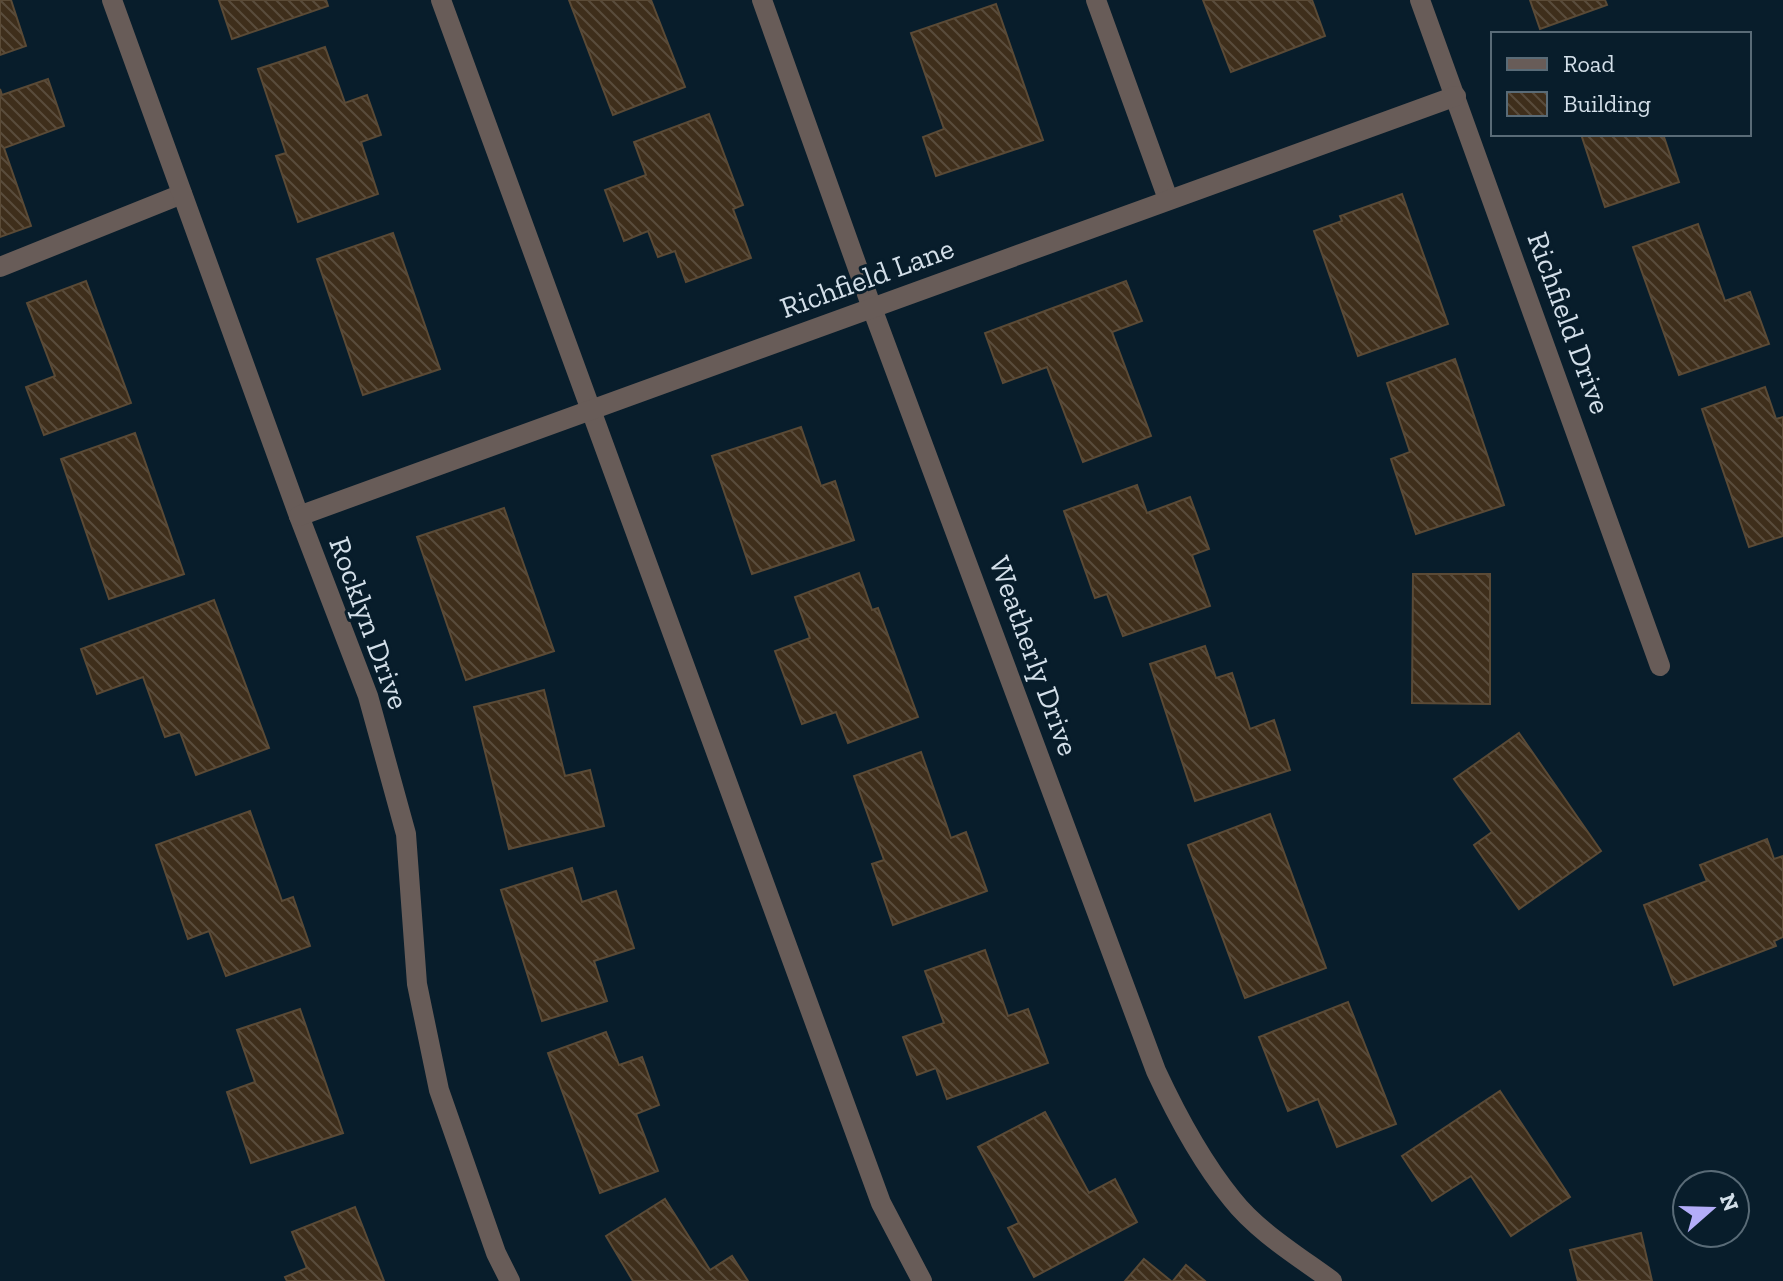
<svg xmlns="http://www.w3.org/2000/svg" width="1783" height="1281" viewBox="0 0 1783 1281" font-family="'Zilla Slab',serif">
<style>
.building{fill:url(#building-back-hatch);stroke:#5a4a36;stroke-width:2}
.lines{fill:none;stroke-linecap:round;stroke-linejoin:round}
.lane{stroke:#685c58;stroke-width:20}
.street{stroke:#685c58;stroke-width:20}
.labels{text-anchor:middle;stroke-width:6;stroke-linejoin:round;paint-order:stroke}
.street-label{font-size:30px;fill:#d3dfe9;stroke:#081d2b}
</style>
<defs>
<pattern id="building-back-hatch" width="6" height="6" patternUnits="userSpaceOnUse" patternTransform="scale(2)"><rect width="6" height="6" fill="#3e2e1b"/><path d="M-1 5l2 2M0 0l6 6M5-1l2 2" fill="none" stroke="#594c3c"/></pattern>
</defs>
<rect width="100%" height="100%" fill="#081d2b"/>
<g class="building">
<path d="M0,0H11L26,46L0,55Z"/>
<path d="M219,0H326L328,6L232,39Z"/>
<path d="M569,0H651L685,87L613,115Z"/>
<path d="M1203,0H1312L1325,36L1231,72Z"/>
<path d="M1530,0H1605L1607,5L1540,29Z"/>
<path d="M996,4L1043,140L936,176L923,137L944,129L911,33Z"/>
<path d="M325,47L345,103L367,95L381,135L361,142L378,194L298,222L276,156L286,153L258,69Z"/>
<path d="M48,79L64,126L4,148L31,226L0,237V89L2,95Z"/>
<path d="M709,114L743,205L733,209L751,258L686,282L675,251L658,257L648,231L624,241L605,190L646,175L634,142Z"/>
<path d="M1581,134H1663L1679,182L1605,207Z"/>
<path d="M1402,194L1448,324L1358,356L1314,231L1342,221L1340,216Z"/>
<path d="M1698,224L1725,301L1750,292L1769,344L1679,375L1633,247Z"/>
<path d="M393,233L440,369L363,395L317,259Z"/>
<path d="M86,281L131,403L44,435L26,387L55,376L27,303Z"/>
<path d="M1126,281L1142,321L1112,332L1151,436L1083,462L1047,367L1003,383L985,333Z"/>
<path d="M1455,359L1504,505L1416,534L1391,459L1410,452L1387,383Z"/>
<path d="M1765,387L1776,419L1783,417V536L1749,547L1702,409Z"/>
<path d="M801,427L821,486L835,481L854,540L752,574L712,456Z"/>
<path d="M135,433L184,574L109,599L61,459Z"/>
<path d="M1137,485L1147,513L1190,497L1209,549L1192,555L1210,606L1123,636L1107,594L1095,598L1064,511Z"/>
<path d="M504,508L554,651L466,680L417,537Z"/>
<path d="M859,573L872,610L878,608L918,717L848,743L836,712L802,724L775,651L810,638L795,597Z"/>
<path d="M1413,574H1490V704L1412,703Z"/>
<path d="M214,600L269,748L196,775L180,732L165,737L143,677L97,694L81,649Z"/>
<path d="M1205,646L1216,678L1232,673L1250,729L1274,720L1290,770L1195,801L1150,664Z"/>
<path d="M544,690L565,776L590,770L604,826L509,849L474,707Z"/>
<path d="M1519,733L1601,851L1519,909L1474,845L1492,832L1454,779Z"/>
<path d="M921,752L951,838L966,832L987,891L893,925L872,864L884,860L854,776Z"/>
<path d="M250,811L282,901L293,897L310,946L226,976L209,931L188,939L156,845Z"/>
<path d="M1270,814L1326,968L1245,998L1188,845Z"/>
<path d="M1767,839L1774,859L1783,856V937L1774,941L1776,946L1674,985L1644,905L1707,881L1700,865Z"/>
<path d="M572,868L582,902L616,891L634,948L594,961L607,1001L542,1021L501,890Z"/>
<path d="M985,950L1008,1016L1028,1009L1048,1063L947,1099L936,1068L917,1075L903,1037L944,1023L925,971Z"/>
<path d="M1348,1002L1396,1124L1337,1147L1318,1099L1288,1111L1259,1037Z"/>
<path d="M300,1009L343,1133L251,1163L227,1092L255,1082L237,1030Z"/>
<path d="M606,1032L619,1065L642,1057L659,1105L636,1114L658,1171L600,1193L548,1053Z"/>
<path d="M1500,1091L1570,1197L1511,1236L1471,1176L1432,1201L1402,1156Z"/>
<path d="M1045,1112L1089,1193L1115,1179L1137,1222L1034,1277L1008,1228L1019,1223L978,1147Z"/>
<path d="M665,1199L710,1270L732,1256L748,1281H633L606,1236Z"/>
<path d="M355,1207L384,1281H287L285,1277L307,1268L292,1232Z"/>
<path d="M1641,1233L1652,1281H1578L1570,1250Z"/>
<path d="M1144,1259L1171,1281H1125Z"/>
<path d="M1186,1265L1205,1281H1173Z"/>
</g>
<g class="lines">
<g class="lane">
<path d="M441,0L881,1203L922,1281"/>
<path d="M1096,0L1168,199"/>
<path d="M0,267L182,194"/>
</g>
<g class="street">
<path d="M112,0L299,516L368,696L406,834L417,984L439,1090L496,1253L510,1281"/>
<path d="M762,0L872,308L1156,1071C1176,1114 1201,1161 1232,1199C1258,1232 1298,1256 1332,1281"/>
<path d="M1420,0L1660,666"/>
<path d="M299,516L1456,96"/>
</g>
</g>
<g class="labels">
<g class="street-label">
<text transform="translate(867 278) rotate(-20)" y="10">Richfield Lane</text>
<text transform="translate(1569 323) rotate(70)" y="10">Richfield Drive</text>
<text transform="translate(369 623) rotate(70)" y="10">Rocklyn Drive</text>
<text transform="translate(1034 656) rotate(70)" y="10">Weatherly Drive</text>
</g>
</g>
<rect x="1491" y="32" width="260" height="104" fill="#081d2b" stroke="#596b77" stroke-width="2"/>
<rect x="1507" y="58" width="40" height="12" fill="#685c58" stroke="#596b77" stroke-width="2"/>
<text x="1563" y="72" font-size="24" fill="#d3dfe9">Road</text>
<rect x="1507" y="92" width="40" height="24" fill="url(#building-back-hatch)" stroke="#596b77" stroke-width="2"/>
<text x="1563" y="112" font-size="24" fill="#d3dfe9">Building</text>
<g transform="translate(1711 1209) rotate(70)"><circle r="38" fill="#081d2b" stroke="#596b77" stroke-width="2"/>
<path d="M0-6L14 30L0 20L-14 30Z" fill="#b3adf9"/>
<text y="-12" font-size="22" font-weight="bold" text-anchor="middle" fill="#d3dfe9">N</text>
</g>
</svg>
